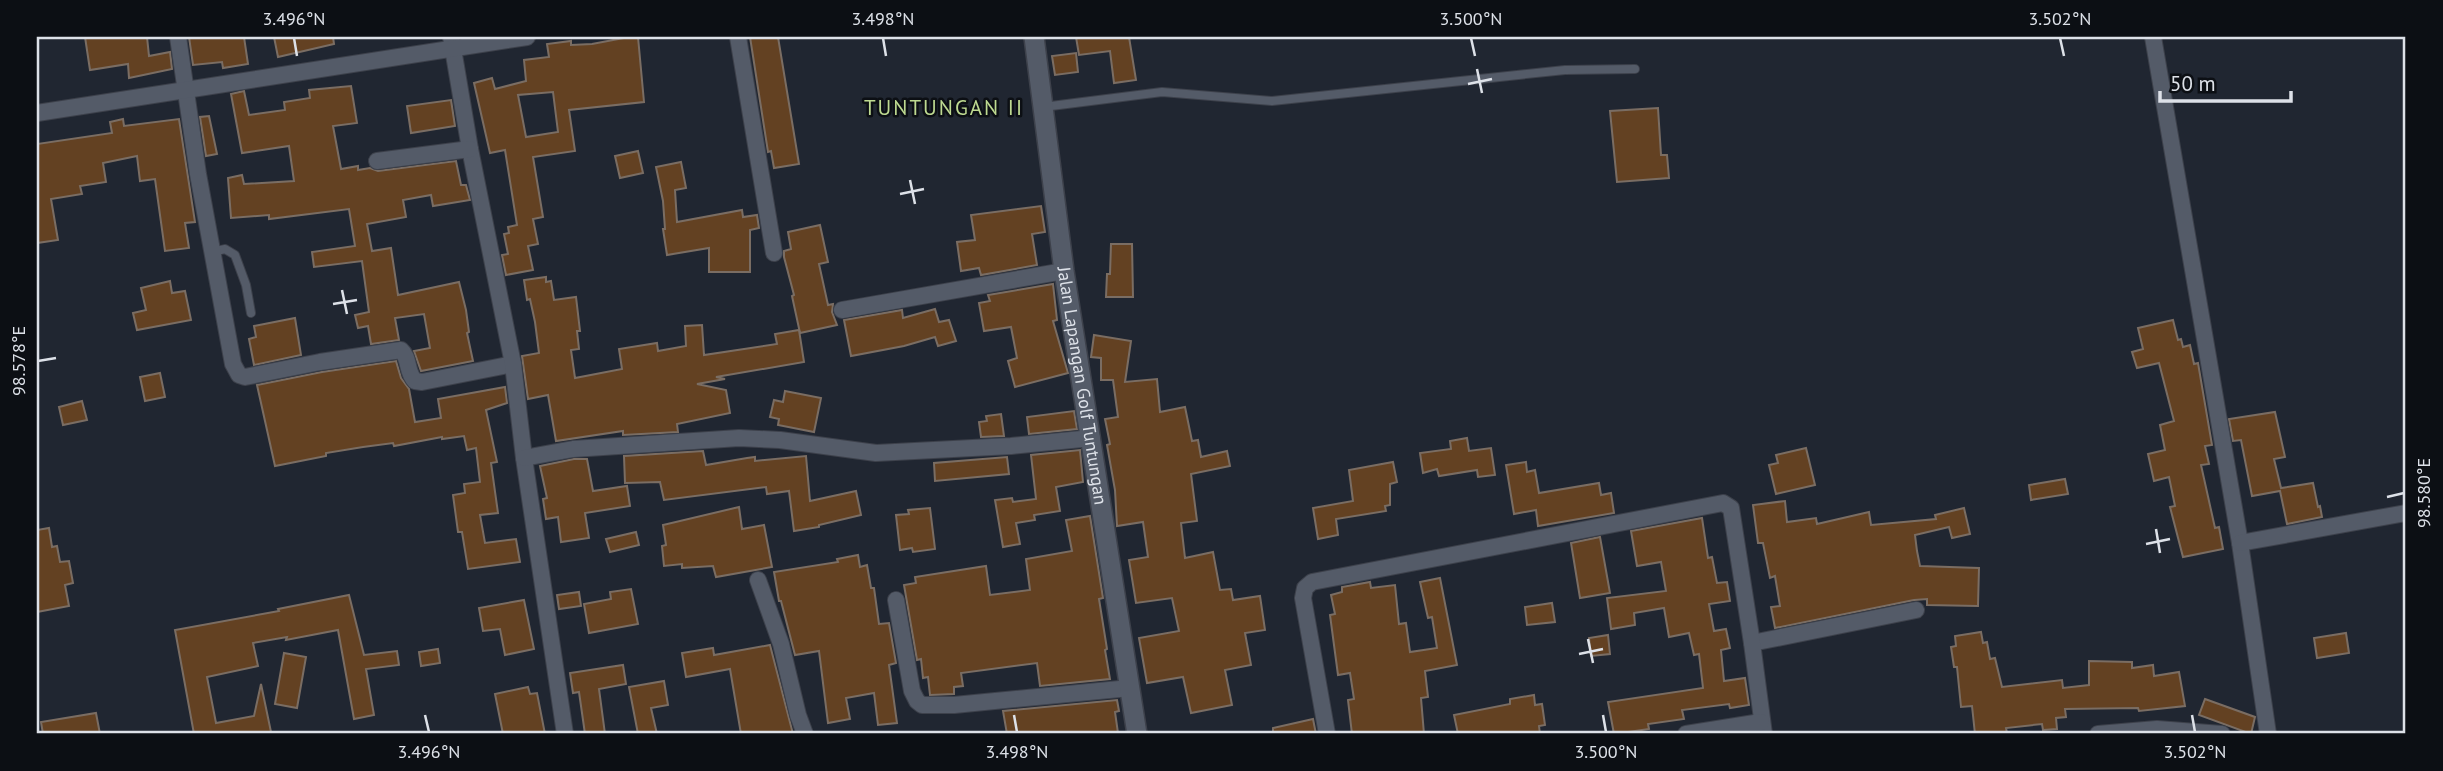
<svg xmlns="http://www.w3.org/2000/svg" width="2443" height="771" viewBox="0 0 2443 771" font-family="'PT Sans',sans-serif">
<style>
.building{fill:#634122;stroke:#7a6d63;stroke-width:2;fill-rule:evenodd}
.lines{fill:none;stroke-linecap:round;stroke-linejoin:round}
.service-casing{stroke:#3d414b;stroke-width:10}
.minor-casing{stroke:#3d414b;stroke-width:18}
.tertiary-casing{stroke:#3d414b;stroke-width:22}
.service{stroke:#545b68;stroke-width:8}
.minor{stroke:#545b68;stroke-width:16}
.tertiary{stroke:#545b68;stroke-width:19}
.ticks{fill:none;stroke:#dde1e8;stroke-width:2.5}
.labels{text-anchor:middle;stroke-width:5;stroke-linejoin:round;paint-order:stroke}
.street-label{font-size:18px;fill:#dde1e8;stroke:#0c0f14}
.quarter-label{font-size:21px;letter-spacing:2px;fill:#beda91;stroke:#0c0f14}
.neatline{fill:none;stroke:#dde1e8;stroke-width:2.5}
.ticks-label{font-size:18px;text-anchor:middle;fill:#dde1e8}
</style>
<rect width="100%" height="100%" fill="#202631"/>
<g class="building">
<path d="M85,37H147L149,56L170,52L172,69L129,78L128,64L90,70Z"/>
<path d="M189,37H244L248,64L223,68L222,62L193,65Z"/>
<path d="M274,37H333L334,44L278,57Z"/>
<path d="M629,37H638L644,102L569,110L575,151L533,157L543,217L533,219L538,244L528,246L533,270L506,275L502,255L508,254L504,234L509,233L508,227L517,225L505,150L490,153L474,83L492,78L495,89L526,81L524,60L549,57L547,44L571,41V45L592,44ZM553,92L558,132L526,137L518,95Z"/>
<path d="M750,37H778L799,164L774,168L771,151L768,152Z"/>
<path d="M1076,37H1129L1136,80L1114,83L1110,51L1079,55Z"/>
<path d="M1076,53L1078,72L1055,75L1052,56Z"/>
<path d="M351,86L357,123L333,126L341,169L358,166V170L370,168L378,171L456,161L461,185H466L470,200L433,206L431,195L403,200L406,217L367,224L372,251L391,248L398,295L459,282L466,310L469,332L467,333L473,361L421,371L414,351L430,348L424,314L395,318L399,340L371,344L368,326L358,328L355,315L369,312L362,261L314,267L312,252L355,246L349,209L269,219V215L231,218L228,178L242,175L244,184L294,181L289,146L242,153L231,94L244,91L249,115L285,110L284,102L310,98L309,90Z"/>
<path d="M451,100L455,126L411,133L407,106Z"/>
<path d="M1658,108L1661,155H1667L1669,178L1617,182L1610,111Z"/>
<path d="M209,116L217,154L206,156L200,117Z"/>
<path d="M123,119L124,126L179,119L195,222L185,223L189,248L165,251L155,179L140,181L137,156L103,163L106,182L80,186L82,194L51,199L58,240L37,243V144L112,133L110,122Z"/>
<path d="M638,151L643,173L620,178L615,156Z"/>
<path d="M681,162L686,188L675,190L677,222L742,210L743,217L757,215L759,228L750,230V272H709V248L667,255L663,229H665L663,201L656,167Z"/>
<path d="M1041,206L1045,232L1032,234L1037,265L981,275L979,268L961,271L957,242L975,240L971,215Z"/>
<path d="M820,225L828,262L819,264L828,305L833,304L832,312L837,325L800,333L792,296L794,295L784,257V251L791,249L788,232Z"/>
<path d="M1111,244H1132L1133,297H1106L1107,274H1110Z"/>
<path d="M546,277V282L551,281L554,300L576,297L580,331H577L579,349L571,350L575,378L622,369L619,349L657,343L658,351L686,346L685,326L702,325L704,355L777,344L775,334L799,330L804,362L716,377L725,379L697,384L726,390L730,413L677,424L678,432L623,435V431L556,441L548,395L528,399L522,356L539,353L535,322L530,299L527,300L524,280Z"/>
<path d="M170,281L172,293L185,291L191,320L137,330L133,313L146,310L141,288Z"/>
<path d="M1053,284L1057,320L1053,321L1068,373L1015,387L1008,361L1017,358L1011,327L984,331L979,303L990,301L988,295Z"/>
<path d="M935,309L939,322L949,320L956,341L938,346L935,337L904,346L851,356L844,320L902,310L903,318Z"/>
<path d="M295,318L301,355L254,365L249,339L256,337L254,326Z"/>
<path d="M2173,320L2178,340L2181,339L2183,347L2190,345L2194,364L2198,363L2212,445L2205,446L2209,464L2201,465L2215,528L2219,527L2223,549L2183,557L2170,507L2175,506L2169,477L2154,481L2148,454L2165,450L2160,425L2174,421L2159,363L2137,368L2132,352L2143,349L2138,328Z"/>
<path d="M1094,335L1131,341L1125,382L1157,379L1160,412L1185,407L1192,441L1198,440L1201,457L1227,451L1230,466L1191,474L1197,521L1181,523L1185,558L1213,552L1220,590L1231,589L1233,600L1260,596L1265,630L1245,633L1251,665L1225,670L1232,705L1191,713L1183,677L1147,683L1139,638L1179,631L1172,598L1136,603L1129,560L1148,557L1143,522L1117,526L1115,490L1107,445L1110,444L1105,419L1118,417L1113,380H1101V358L1091,357Z"/>
<path d="M396,361L401,378L409,389L415,422L441,418L438,399L505,387L507,403L486,410L497,462L491,463L498,513L480,515L485,543L516,539L520,562L468,569L462,532H458L453,495L465,493L464,484L480,482L476,448L467,450L464,436L442,439V437L394,446L393,443L363,447L326,453V456L275,466L257,385L322,372Z"/>
<path d="M160,373L165,397L145,401L140,377Z"/>
<path d="M785,391L821,398L814,432L778,425L779,419L770,417L774,400L783,402Z"/>
<path d="M82,401L87,420L63,425L59,407Z"/>
<path d="M1074,411L1077,429L1029,434L1027,417Z"/>
<path d="M2275,412L2285,457L2274,459L2281,488L2313,483L2318,507L2320,506L2322,517L2287,524L2280,491L2252,496L2241,440L2233,441L2229,419Z"/>
<path d="M1001,414L1004,436L981,437L979,422L987,421L986,416Z"/>
<path d="M1467,438L1469,451L1491,448L1495,475L1478,477L1477,470L1439,476L1437,469L1423,473L1420,453L1451,449L1450,441Z"/>
<path d="M1806,448L1815,485L1776,494L1769,465L1778,463L1776,455Z"/>
<path d="M1080,450L1083,482L1056,487L1060,511L1034,515L1035,520L1016,523L1020,544L1003,547L995,500L1012,498L1013,502L1036,499L1031,455Z"/>
<path d="M703,451L706,465L747,458L755,457V461L806,456L810,501L856,491L861,515L819,525V527L794,531L789,491L767,494L766,487L664,500L660,482L625,483L624,456Z"/>
<path d="M1007,457L1009,474L935,481L934,463Z"/>
<path d="M574,459H587L593,491L627,486L630,506L585,513L589,538L561,542L558,517L546,519L543,499L547,498L540,466Z"/>
<path d="M1393,462L1397,482L1390,484V505L1385,506L1386,511L1336,519L1338,535L1318,539L1313,508L1353,501L1349,470Z"/>
<path d="M1526,462L1527,472L1535,470L1539,493L1599,483L1601,495L1611,493L1614,513L1538,526L1536,510L1514,514L1506,465Z"/>
<path d="M2065,479L2068,494L2031,500L2029,485Z"/>
<path d="M1785,501L1787,522L1816,518L1817,524L1869,512L1871,525L1936,519L1935,515L1964,508L1970,534L1952,538L1949,527L1915,535L1917,551L1920,566L1979,568L1978,606L1927,605V599L1914,600L1775,628L1771,607L1780,606L1775,576L1770,578L1763,543H1758L1753,505Z"/>
<path d="M739,507L742,529L764,525L772,567L716,577L713,566L682,568V564L664,566L662,546L666,545L663,525Z"/>
<path d="M930,508L935,549L913,552L912,548L900,550L896,515L909,514L908,510Z"/>
<path d="M1090,516L1103,598L1099,599L1107,649L1105,650L1110,679L1040,686L1037,663L961,673L963,686L954,687V694L930,695L928,677L923,678L921,659L917,660L904,585L916,583L915,577L986,566L990,595L1030,590L1026,559L1072,551L1066,520Z"/>
<path d="M1702,518L1708,558L1712,557L1717,583L1727,582L1730,601L1709,604L1714,631L1726,629L1730,648L1721,650L1724,681L1745,678L1749,705L1730,708L1729,704L1682,710L1684,719L1648,724L1649,729L1614,734L1608,702L1703,688L1699,654L1694,655L1689,633L1669,637L1664,608L1634,613L1635,625L1611,629L1607,598L1666,591L1661,562L1637,566L1631,531Z"/>
<path d="M49,528L52,547L57,546L60,562L69,561L73,583L65,585L69,606L37,612V530Z"/>
<path d="M636,532L639,545L610,552L606,539Z"/>
<path d="M1600,537L1610,593L1580,598L1571,543Z"/>
<path d="M858,555L860,567L867,565L871,588H874L879,624L889,623L896,663L889,665L897,723L878,725L874,693L846,698L850,719L828,723L819,651L795,655L781,601H779L774,572L838,562L837,559Z"/>
<path d="M1440,578L1457,665L1425,671L1428,697L1421,698L1424,734H1352L1348,700L1354,699L1350,673L1338,675L1330,615L1335,614L1331,595L1342,592V587L1370,582L1371,588L1395,585L1399,624L1406,623L1410,652L1437,648L1432,617L1428,618L1420,582Z"/>
<path d="M631,589L638,624L589,633L584,604L611,599L610,592Z"/>
<path d="M579,592L581,606L559,609L557,595Z"/>
<path d="M349,595L364,655L397,651L399,665L366,669L374,715L354,719L338,630L286,640L287,637L253,643L258,666L207,677L216,723L254,716L261,684L271,732L258,734H194L175,630L279,611L278,609Z"/>
<path d="M524,600L534,649L505,655L500,629L483,631L479,608Z"/>
<path d="M1552,603L1555,622L1527,625L1525,607Z"/>
<path d="M1981,632L1983,643L1987,642L1990,659L1995,658L2002,687L2062,680L2063,688L2089,685V661L2132,662V668L2153,665L2154,676L2179,672L2185,706L2139,711L2138,708L2065,709L2066,717L2056,718L2057,729L2043,730L2042,724L2006,728L2007,733L1975,734L1972,706L1961,707L1957,667H1954L1951,647L1956,646L1955,636Z"/>
<path d="M2346,633L2349,653L2317,658L2314,638Z"/>
<path d="M1608,635L1610,654L1591,656L1589,638Z"/>
<path d="M770,645L793,734H741L730,669L686,677L682,653L713,648L714,655Z"/>
<path d="M438,649L440,663L421,666L419,652Z"/>
<path d="M284,653L306,657L297,708L275,704Z"/>
<path d="M623,665L626,684L599,689L605,734H585L579,692L573,693L570,673Z"/>
<path d="M664,681L668,705L651,708L657,734H638L629,687Z"/>
<path d="M528,687L530,694L537,693L545,734H503L495,694Z"/>
<path d="M1534,695L1535,705L1542,704L1545,725L1539,726L1540,734H1458L1454,715L1510,704V699Z"/>
<path d="M2205,699L2255,717L2251,734L2199,715Z"/>
<path d="M1117,700L1119,711L1115,712L1118,733L1007,734L1003,711Z"/>
<path d="M96,713L100,734H43L41,722Z"/>
<path d="M1313,719L1316,734H1273V728Z"/>
</g>
<g class="lines">
<g class="service-casing">
<g id="service">
<path d="M1043,107L1162,92L1272,101L1565,70L1635,69"/>
<path d="M212,252L225,249L235,255L246,285L251,313"/>
</g>
</g>
<g class="minor-casing">
<g id="minor">
<path d="M178,37L198,174L233,364L239,375L245,377L320,362L401,350C410,358 406,372 415,381L422,382L513,364"/>
<path d="M451,37L470,149L513,364L524,458L565,734"/>
<path d="M738,37L774,253"/>
<path d="M2153,37L2240,543L2268,734"/>
<path d="M37,113L527,37"/>
<path d="M377,161L470,149"/>
<path d="M842,310L1064,271"/>
<path d="M524,458L573,449L739,438L780,440L876,453L1011,446L1092,438"/>
<path d="M2240,543L2406,513"/>
<path d="M758,580L781,644L798,715L805,734"/>
<path d="M896,600L912,691L917,701L922,705H954L1130,688"/>
<path d="M1752,643L1916,610"/>
<path d="M1327,734L1303,598L1305,588L1312,582L1723,503L1731,508L1752,643L1764,734"/>
<path d="M1686,734L1761,722"/>
<path d="M2098,734L2157,729L2222,734"/>
</g>
</g>
<g class="tertiary-casing">
<g id="tertiary">
<path id="s1" d="M1034,37L1064,271L1137,734"/>
</g>
</g>
<use href="#service" class="service"/>
<use href="#minor" class="minor"/>
<use href="#tertiary" class="tertiary"/>
</g>
<path class="ticks" d="M294,38L297,56M883,38L886,56M1471,38L1475,56M2060,38L2064,56M1477,69L1482,93M1468,84L1492,79M910,180L915,204M900,194L924,189M342,290L347,314M333,304L357,300M38,361L56,358M2387,497L2404,493M2156,529L2160,553M2146,544L2170,539M1588,639L1593,663M1579,654L1603,649M425,715L429,732M1014,715L1017,732M1603,715L1606,732M2192,715L2195,732"/>
<g class="labels">
<g class="street-label">
<text dy="6" stroke="none"><textPath href="#s1" startOffset="352">Jalan Lapangan Golf Tuntungan</textPath></text>
</g>
<g class="quarter-label">
<text x="944" y="115">TUNTUNGAN II</text>
</g>
</g>
<rect width="2443" height="771" fill="none" stroke="#0c0f14" stroke-width="77"/>
<path d="M2160 91v10h131v-10" fill="none" stroke="#dde1e8" stroke-width="3.5"/>
<text x="2170" y="91" font-size="21" fill="#dde1e8" stroke="#0c0f14" stroke-width="5" paint-order="stroke">50 m</text>
<rect x="38" y="38" width="2366" height="694" class="neatline"/>
<g class="ticks-label">
<text x="294" y="25">3.496°N</text>
<text x="883" y="25">3.498°N</text>
<text x="1471" y="25">3.500°N</text>
<text x="2060" y="25">3.502°N</text>
<text transform="translate(19 361) rotate(-90)" y="6">98.578°E</text>
<text transform="translate(2424 493) rotate(-90)" y="6">98.580°E</text>
<text x="429" y="758">3.496°N</text>
<text x="1017" y="758">3.498°N</text>
<text x="1606" y="758">3.500°N</text>
<text x="2195" y="758">3.502°N</text>
</g>
</svg>
